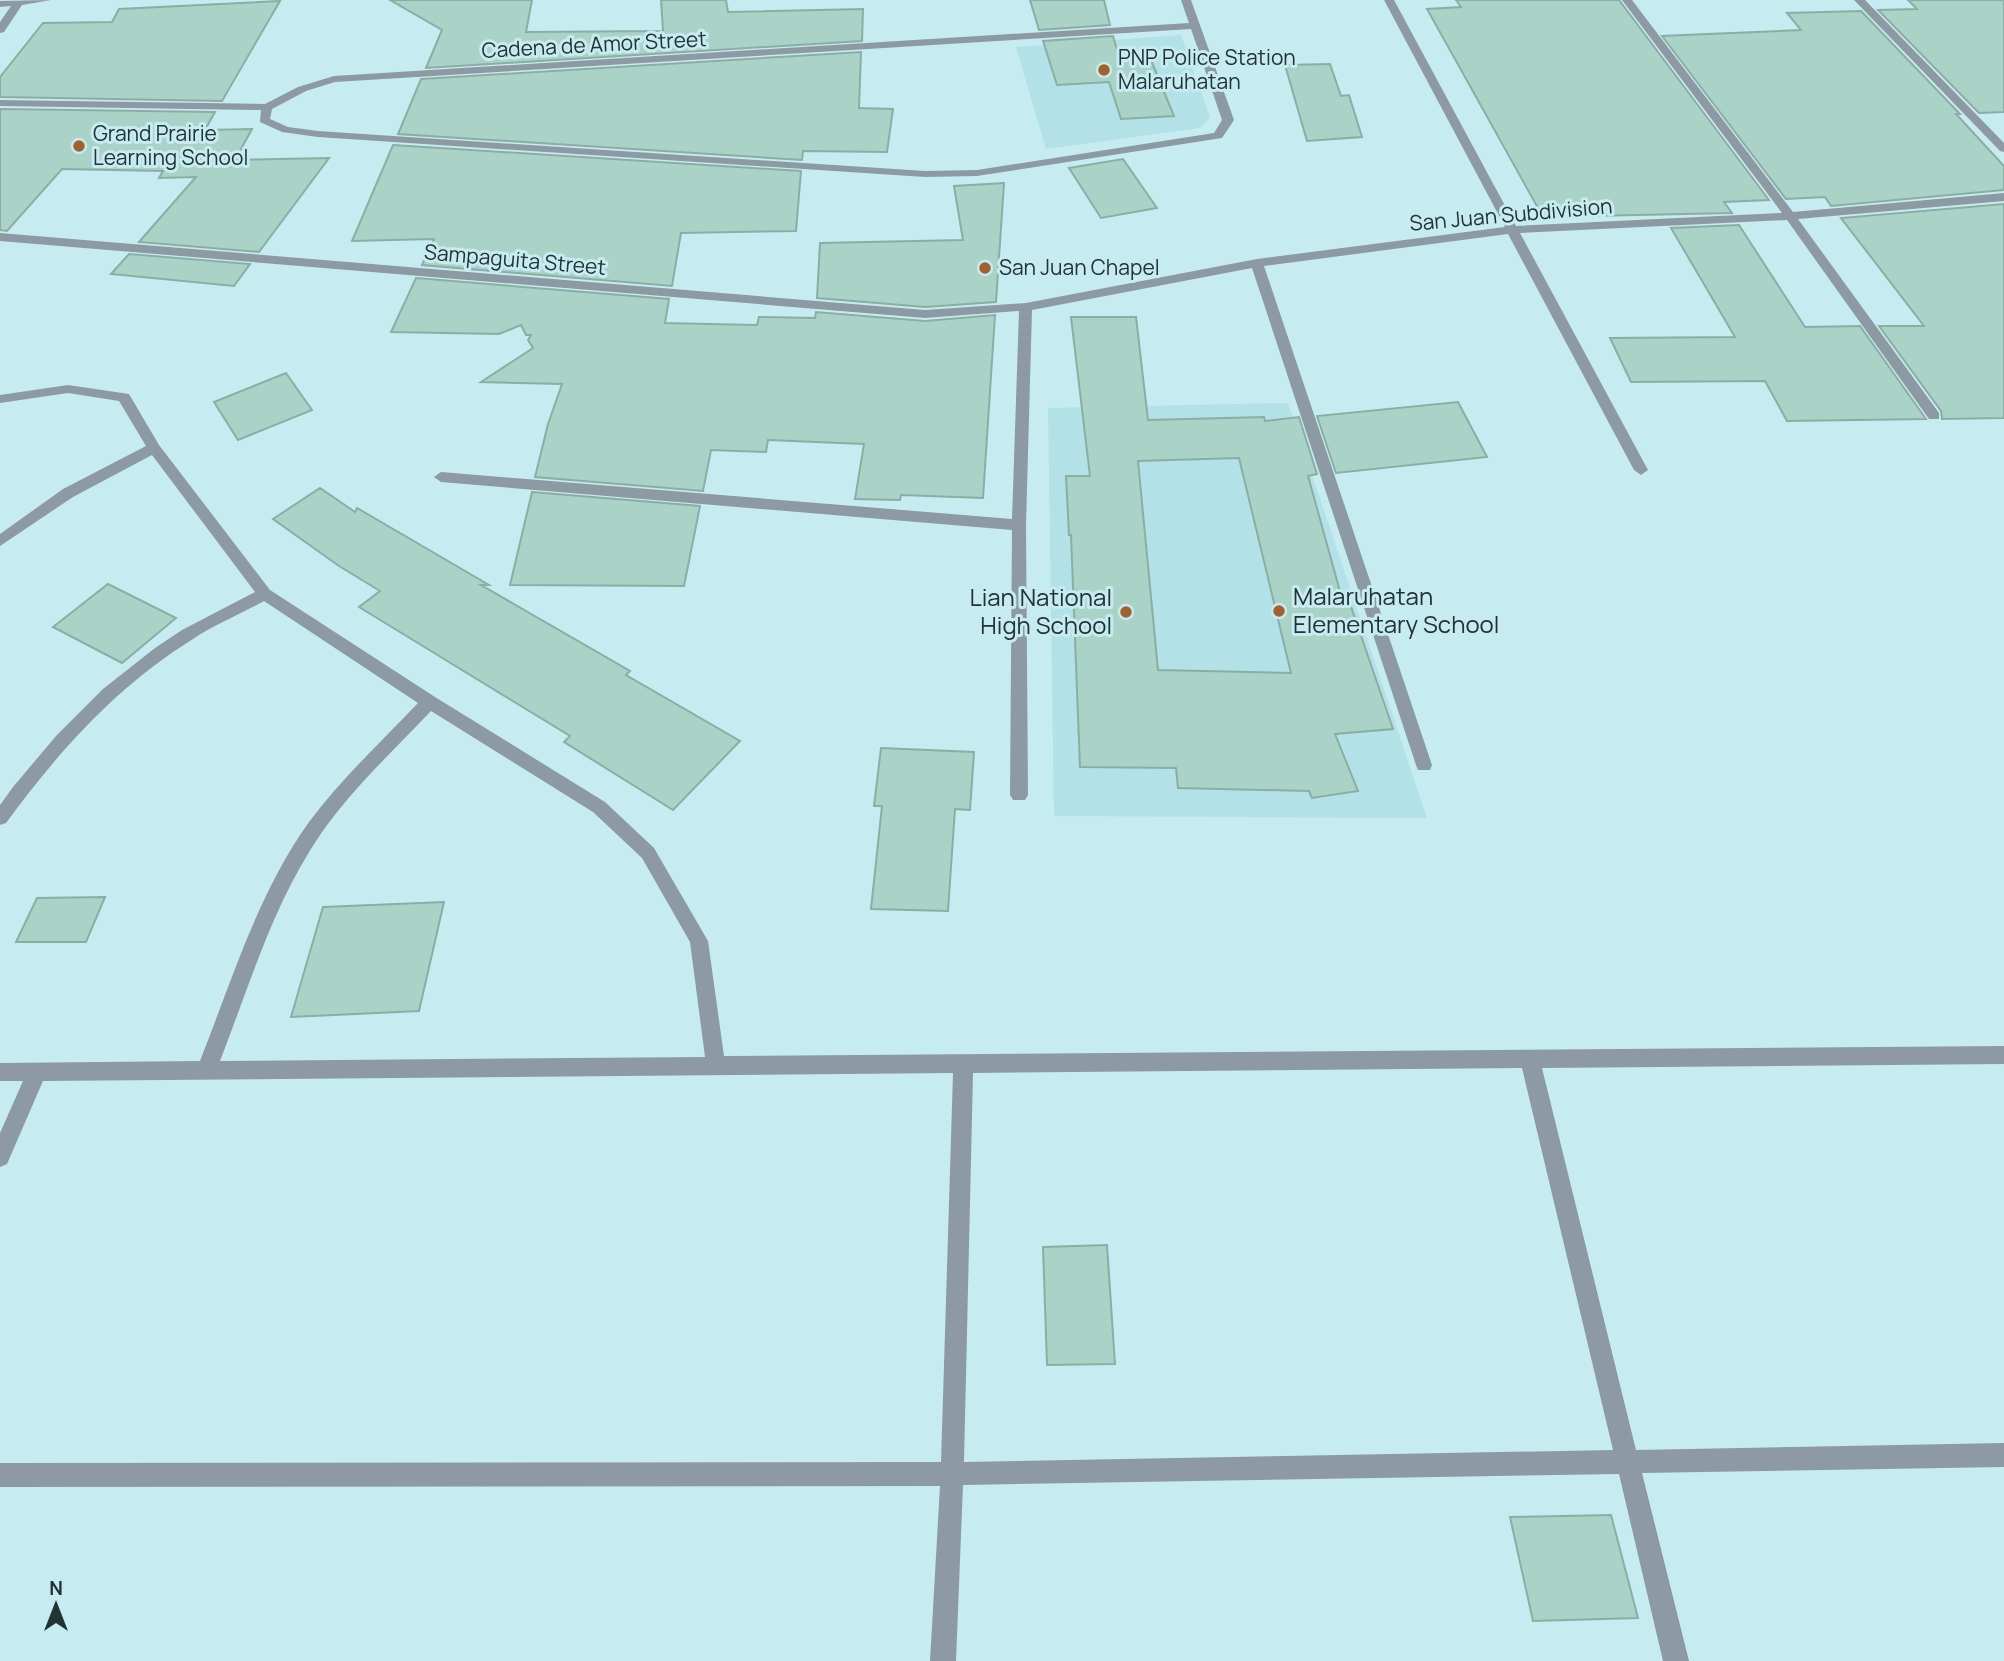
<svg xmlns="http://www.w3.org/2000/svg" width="2004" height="1661" viewBox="0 0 2004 1661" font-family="Manrope,sans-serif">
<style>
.built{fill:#b2e1e7}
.building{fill:#abd2c7;stroke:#8baea4;stroke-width:2;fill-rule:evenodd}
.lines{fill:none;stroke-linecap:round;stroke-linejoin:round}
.minor{fill:#8d9aa3;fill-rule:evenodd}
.poi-dot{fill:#a2612d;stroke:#c6ecf1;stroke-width:2.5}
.labels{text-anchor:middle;stroke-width:6;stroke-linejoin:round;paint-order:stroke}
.far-street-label{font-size:21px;fill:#233234;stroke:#c6ecf1}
.far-poi-label{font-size:21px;fill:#233234;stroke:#c6ecf1;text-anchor:start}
.poi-label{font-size:24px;fill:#233234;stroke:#c6ecf1;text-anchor:start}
</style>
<rect width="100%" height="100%" fill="#c6ecf1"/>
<g class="built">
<path d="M1181,35L1210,118L1200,128L1046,149L1016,47Z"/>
<path d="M1288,403L1427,818L1054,816L1048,408Z"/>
</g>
<g class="building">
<path d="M390,0H532L526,32L663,31L661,0H726L728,12L863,9L862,41L426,68L442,30Z"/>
<path d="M1030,0H1104L1110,25L1039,30Z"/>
<path d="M1456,0H1619L1769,200L1724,202L1732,213L1543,217L1427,9L1461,7Z"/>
<path d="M1908,0H2004V112L1979,113L1878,10L1917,9Z"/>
<path d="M280,1L222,101L0,97V77L43,23L112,22L119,9Z"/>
<path d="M1861,11L1960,114H1956L2004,166V190L1831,206L1825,197L1786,199L1662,36L1801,30L1787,13Z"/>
<path d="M1113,36L1119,57L1149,55L1174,116L1121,119L1109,82L1057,85L1043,41Z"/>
<path d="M861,52L859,108L893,109L887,152L803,151L802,160L398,134L421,79Z"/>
<path d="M1330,64L1341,96L1349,95L1362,137L1307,141L1285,65Z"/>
<path d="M0,109L215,112L205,130L252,129L235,160L329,158L259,252L139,242L196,177L159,178L163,171L62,169L7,231L0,230Z"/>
<path d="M393,145L801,171L796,231L681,233L672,286L422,265L434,239L352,241Z"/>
<path d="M1123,159L1157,208L1101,218L1069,168Z"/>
<path d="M1004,183L996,302L925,307L817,298L820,243L963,240L954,186Z"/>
<path d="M2004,204V418L1942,419L1941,411L1879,326H1924L1841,218Z"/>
<path d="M1739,225L1805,327L1860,326L1926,419L1787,421L1765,381L1631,382L1610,338L1735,337L1671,228Z"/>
<path d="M129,254L250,264L234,286L111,274Z"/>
<path d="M416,278L669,299L665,323L757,325L759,317L815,318L816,312L925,321L995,315L983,498L901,495L900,500L855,499L864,444L768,440L766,452L711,450L703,491L535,477L548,424L562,384L481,382L533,348L528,340L531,335H526L521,325L499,334L391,332Z"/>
<path d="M1071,317H1136L1148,420L1264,417L1265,421L1299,417L1317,474L1308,476L1341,595H1347L1393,729L1335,734L1358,791L1312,798L1309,791L1178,788L1176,768L1080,767L1071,535H1069L1066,476H1090ZM1239,458L1291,673L1158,670L1138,461Z"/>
<path d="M286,373L312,410L238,440L214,402Z"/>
<path d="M1458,402L1487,457L1336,473L1317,416Z"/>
<path d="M320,488L355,512L357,508L489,585H481L630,671L626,675L740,741L673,810L564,742L570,736L359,607L380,591L339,566L273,519Z"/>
<path d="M532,492L700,506L684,586L510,585Z"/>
<path d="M108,584L176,618L122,663L53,627Z"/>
<path d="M881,748L974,752L970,810L955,809L948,911L871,909L882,806H874Z"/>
<path d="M105,897L86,942H16L37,898Z"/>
<path d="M444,902L419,1011L291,1017L323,907Z"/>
<path d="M1107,1245L1115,1364L1047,1365L1043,1247Z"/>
<path d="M1611,1515L1638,1618L1533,1621L1510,1517Z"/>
</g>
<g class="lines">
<g class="minor">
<path d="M51,0L22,5L4,32L0,33V22L11,6L0,7V1Z"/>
<path d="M1181,0H1191L1234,120L1222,138L977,176L925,177L318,137L282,132L260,122L261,110L0,106V100L265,104L298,87L334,76L1189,23ZM1191,29L1222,120L1214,133L977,170L925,171L318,131L288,127L270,119L272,109L306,91L335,82Z"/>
<path d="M1384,0H1394L1516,226L1782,213L1622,0H1632L1793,212L2004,193V201L1798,219L1939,413V419H1929L1787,220L1520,233L1648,470L1641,475L1634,470L1508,234L1264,266L1432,765L1430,770H1418L1416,765L1252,268L1032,310L1026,525L1028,795L1025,800H1013L1010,795L1012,530L441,482L434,477L441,472L1012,519L1019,311L925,318L0,241V233L925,310L1026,303L1257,259L1505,227Z"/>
<path d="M1854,0H1865L2004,143V152L2000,151Z"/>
<path d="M68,385L129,394L159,445L270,590L435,697L605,802L654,848L708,941L724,1056L2004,1046V1064L1542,1068L1636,1450L2004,1443V1467L1642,1473L1689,1661H1663L1619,1474L963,1485L956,1661H930L940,1486L0,1487V1463L941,1462L953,1073L43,1081L7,1164L0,1167V1133L23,1081H0V1063L200,1061C232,980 258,893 309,822C341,779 381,742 418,703L264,601C241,614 216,624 193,639C117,686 58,752 6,823L0,825V805L13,787L56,736L103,689L155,648L182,630L255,592L152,455L73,497L0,546V534L63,489L146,446L119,401L68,393L0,403V395ZM431,711L593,812L642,858L690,942L705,1057L220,1061C250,984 273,904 320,835C351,790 393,751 431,711ZM1522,1068L1613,1450L964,1462L973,1073Z"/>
</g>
</g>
<g class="poi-dot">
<circle cx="1104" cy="70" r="7"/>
<circle cx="79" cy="146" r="7"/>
<circle cx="985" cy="268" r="7"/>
<circle cx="1279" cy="611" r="7"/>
<circle cx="1126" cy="612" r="7"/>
</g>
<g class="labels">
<g class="far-street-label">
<text transform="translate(594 45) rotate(-3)" y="7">Cadena de Amor Street</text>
<text transform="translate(1511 215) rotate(-5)" y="7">San Juan Subdivision</text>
<text transform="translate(515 260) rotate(5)" y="7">Sampaguita Street</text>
</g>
<g class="far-poi-label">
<text x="1118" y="65">PNP Police Station<tspan x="1118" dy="24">Malaruhatan</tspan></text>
<text x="93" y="141">Grand Prairie<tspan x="93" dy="24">Learning School</tspan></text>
<text x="999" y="275">San Juan Chapel</text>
</g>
<g class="poi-label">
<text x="1293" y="605">Malaruhatan<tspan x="1293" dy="28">Elementary School</tspan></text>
<text x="1112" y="606" text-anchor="end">Lian National<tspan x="1112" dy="28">High School</tspan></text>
</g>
</g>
<g transform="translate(56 1605)" stroke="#c6ecf1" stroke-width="5" paint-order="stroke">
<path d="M0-5L12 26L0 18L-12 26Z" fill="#233234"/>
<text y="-10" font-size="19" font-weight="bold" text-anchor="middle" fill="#233234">N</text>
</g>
</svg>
